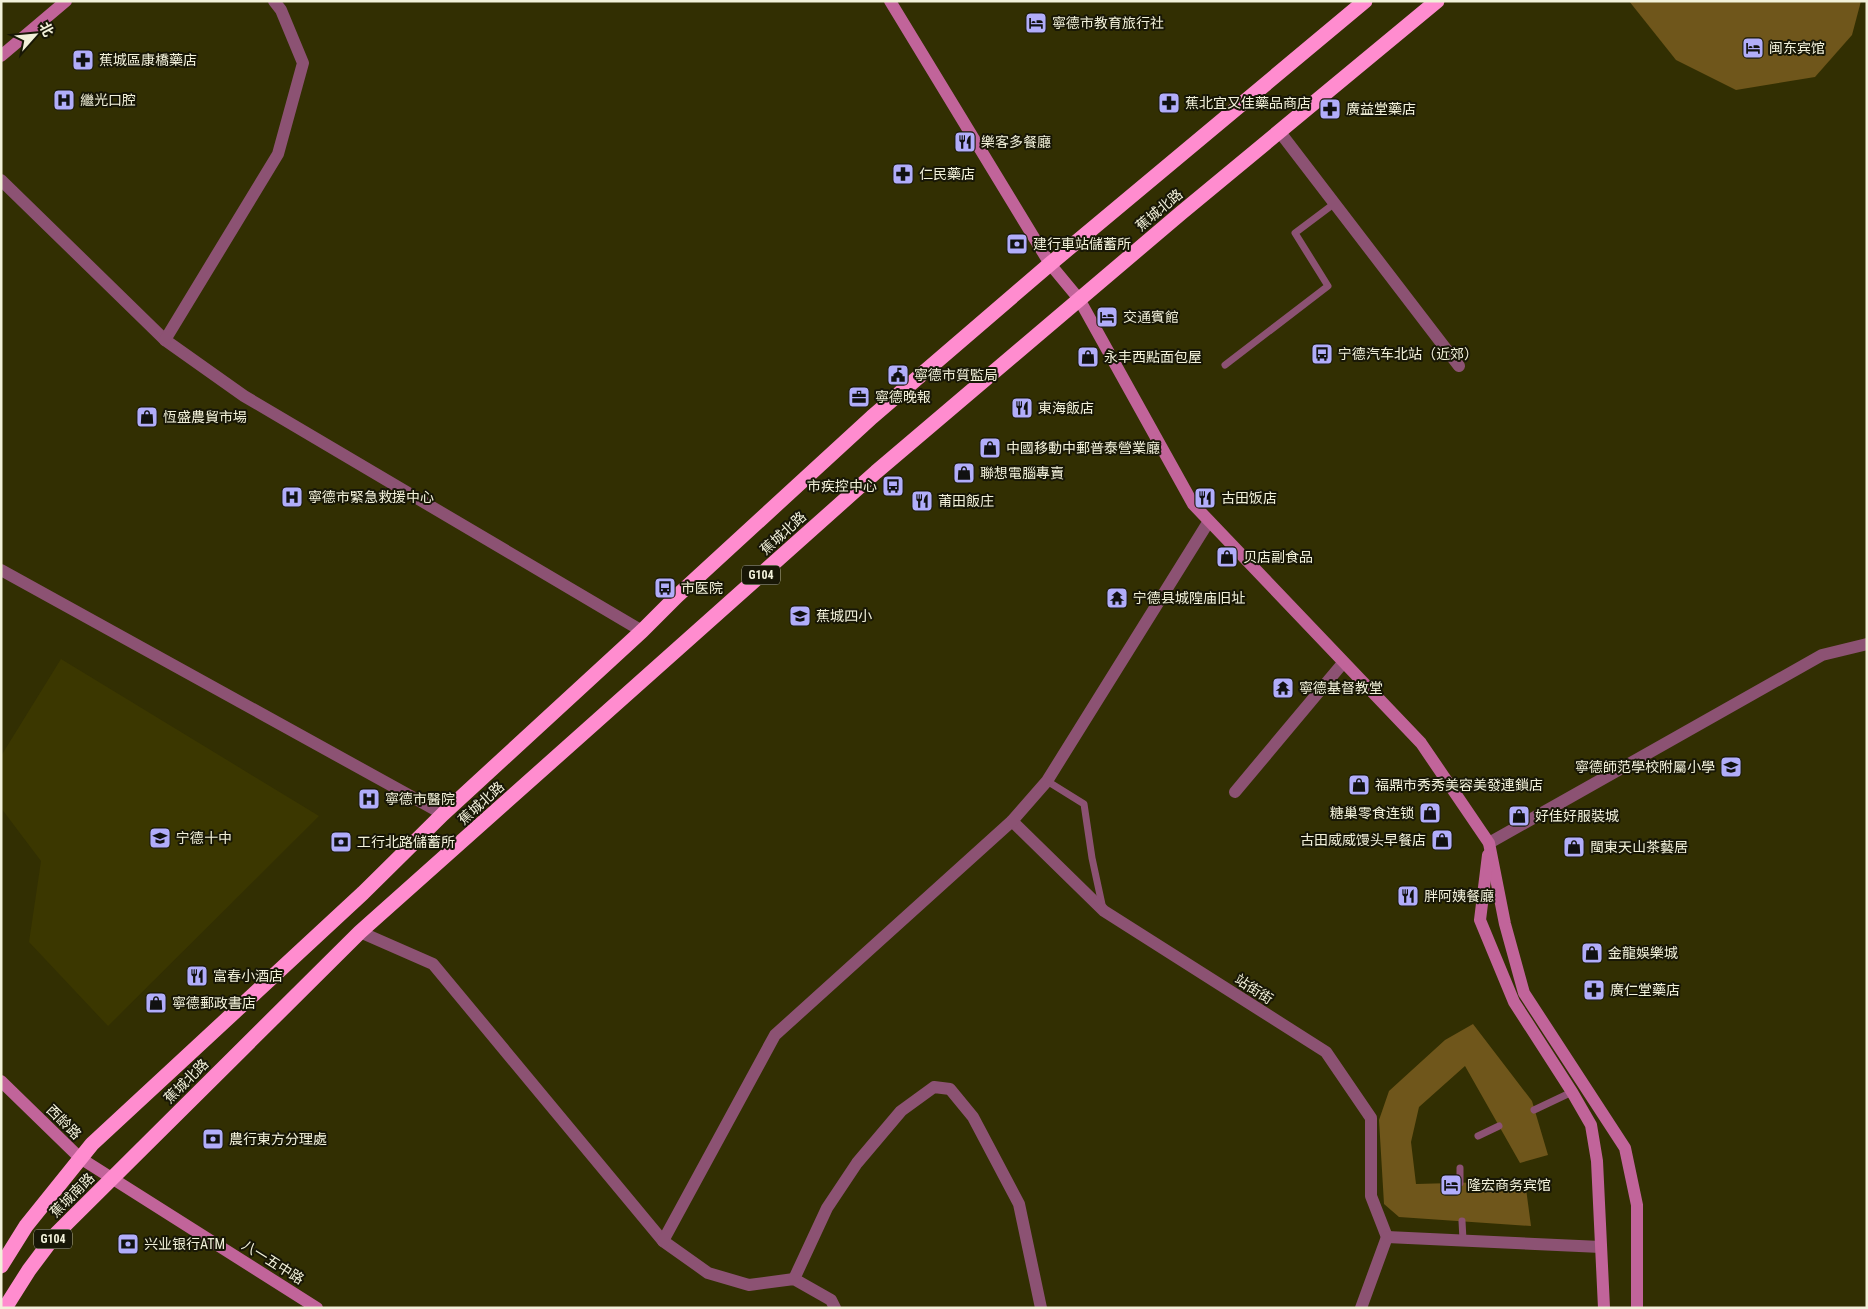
<svg xmlns="http://www.w3.org/2000/svg" width="1868" height="1309" viewBox="0 0 1868 1309" font-family="'Roboto Condensed','Noto Sans SC',sans-serif">
<style>
.built{fill:#3b3700}
.building{fill:#6f561b}
.lines{fill:none;stroke-linecap:round;stroke-linejoin:round}
.lane{stroke:#8c5273;stroke-width:7}
.street{stroke:#8c5273;stroke-width:12}
.secondary{stroke:#c1649a;stroke-width:12}
.highway{stroke:#ff8ccf;stroke-width:15}
.labels{text-anchor:middle;stroke-width:4;stroke-linejoin:round;paint-order:stroke}
.shield{fill:#181706;stroke:#b1b09a;stroke-width:1}
.shield-label{font-size:12px;font-weight:bold;fill:#f2f1da}
.poi-label{font-size:14px;fill:#f2f1da;stroke:#181706;text-anchor:start}
.street-label{font-size:14px;fill:#f2f1da;stroke:#181706}
</style>
<rect width="100%" height="100%" fill="#322f02"/>
<path class="built" d="M61,659L319,816L108,1026L29,942L41,861L1,808V756Z"/>
<g class="building">
<path d="M1629,1H1861L1852,35L1815,77L1736,90L1676,60Z"/>
<path d="M1473,1024L1532,1101L1548,1155L1520,1163L1465,1066L1419,1107L1411,1142L1416,1184L1525,1181L1531,1226L1399,1217L1384,1204L1379,1120L1389,1091L1445,1040Z"/>
</g>
<g class="lines">
<g class="lane">
<path d="M1225,365L1328,286L1295,233L1335,203"/>
<path d="M1047,781L1084,804L1092,858L1103,909"/>
<path d="M1534,1110L1572,1092"/>
<path d="M1478,1136L1499,1126"/>
<path d="M1460,1168V1183"/>
<path d="M1462,1221L1463,1240"/>
</g>
<g class="street">
<path d="M1279,131L1459,366"/>
<path d="M1,180L165,340L244,396L642,631"/>
<path d="M165,340L278,154L303,63L281,10L274,1"/>
<path d="M1,570L443,814"/>
<path d="M1235,792L1343,663"/>
<path d="M1012,821L1104,911L1326,1052L1371,1118V1196L1387,1237"/>
<path d="M1489,843L1822,655L1867,644"/>
<path d="M360,932L433,964L663,1241L708,1273L749,1285L794,1279L831,1300L835,1308"/>
<path d="M663,1241L775,1035L1012,821L1047,781L1209,521"/>
<path d="M794,1279L827,1208L857,1163L901,1111L934,1087L950,1089L973,1117L1019,1204L1041,1308"/>
<path d="M1361,1308L1387,1237L1601,1247"/>
</g>
<g class="secondary">
<path d="M890,1L1050,264L1079,299L1193,504L1421,743L1489,843L1505,924L1524,993L1625,1148L1637,1205V1308"/>
<path d="M1,56L66,1"/>
<path d="M1488,855L1480,920L1514,1002L1572,1092L1591,1125L1597,1161L1604,1308"/>
<path d="M1,1081L80,1158L317,1308"/>
</g>
<g class="highway">
<path d="M1,1266L26,1226L92,1144L363,893L443,814L642,631L677,596L872,417L1050,264L1365,1"/>
<path d="M5,1308L29,1270L56,1234L360,932L876,472L1181,213L1437,1"/>
</g>
</g>
<defs>
<g id="hotel-square" transform="scale(1.125)"><rect x="-9" y="-9" width="18" height="18" rx="4" fill="#b1adfa" stroke="#181706"/><path d="M-6-4.5h1.5V1H6V5H4.5V3h-9V5H-6ZM-4 0a1.8 1.8 0 1 1 3.6 0ZM.5 0V-2.5h3Q6-2.5 6 0Z" fill="#111"/></g>
<g id="pharmacy-square" transform="scale(1.125)"><rect x="-9" y="-9" width="18" height="18" rx="4" fill="#b1adfa" stroke="#181706"/><path d="M-2-6h4v4h4v4h-4v4h-4v-4h-4v-4h4Z" fill="#111"/></g>
<g id="hospital-square" transform="scale(1.125)"><rect x="-9" y="-9" width="18" height="18" rx="4" fill="#b1adfa" stroke="#181706"/><path d="M-5-5h3v3.5h4V-5h3V5h-3V1.5h-4V5h-3Z" fill="#111"/></g>
<g id="restaurant-square" transform="scale(1.125)"><rect x="-9" y="-9" width="18" height="18" rx="4" fill="#b1adfa" stroke="#181706"/><path d="M-5-6h1v4h1v-4h1v4h1v-4h1v5L-1.5 .5V6h-2V.5L-5-1ZM5-6V6H3V1.5H1.5Q1.5-4 5-6Z" fill="#111"/></g>
<g id="bank-square" transform="scale(1.125)"><rect x="-9" y="-9" width="18" height="18" rx="4" fill="#b1adfa" stroke="#181706"/><path d="M-6-4H6V4H-6ZM0-2.3a2.3 2.3 0 1 0 0 4.6a2.3 2.3 0 1 0 0-4.6Z" fill="#111"/></g>
<g id="bus-square" transform="scale(1.125)"><rect x="-9" y="-9" width="18" height="18" rx="4" fill="#b1adfa" stroke="#181706"/><path d="M-5-6H5V4H4V6H2V4H-2V6H-4V4H-5ZM-3.5-4V0h7V-4ZM-3.5 1.2v1.5H-2V1.2ZM2 1.2v1.5H3.5V1.2Z" fill="#111"/></g>
<g id="shop-square" transform="scale(1.125)"><rect x="-9" y="-9" width="18" height="18" rx="4" fill="#b1adfa" stroke="#181706"/><path d="M-5-2.5h2.3a2.7 3.5 0 0 1 5.4 0H5L5.5 6h-11ZM-1.5-2.5h3a1.5 2.3 0 0 0-3 0Z" fill="#111"/></g>
<g id="civic-square" transform="scale(1.125)"><rect x="-9" y="-9" width="18" height="18" rx="4" fill="#b1adfa" stroke="#181706"/><path d="M-.6-6.5H3V-4.5H.6V-3L4-1V1h2V6H-6V1h2V-1L-.6-3ZM-1.2 2.5V6h2.4V2.5Z" fill="#111"/></g>
<g id="office-square" transform="scale(1.125)"><rect x="-9" y="-9" width="18" height="18" rx="4" fill="#b1adfa" stroke="#181706"/><path d="M-6-3h4V-5.5h4V-3h4V5H-6ZM-1-4.5V-3h2v-1.5ZM-6 0V1H6V0Z" fill="#111"/></g>
<g id="temple-square" transform="scale(1.125)"><rect x="-9" y="-9" width="18" height="18" rx="4" fill="#b1adfa" stroke="#181706"/><path d="M0-6L5-2H3V0L6.5 2.5H4V6H1.5V3h-3V6H-4V2.5H-6.5L-3 0V-2H-5Z" fill="#111"/></g>
<g id="school-square" transform="scale(1.125)"><rect x="-9" y="-9" width="18" height="18" rx="4" fill="#b1adfa" stroke="#181706"/><path d="M0-5L7-2L0 1L-7-2ZM-4 1L0 2.5L4 1V4Q0 6-4 4Z" fill="#111"/></g>
</defs>
<g fill-rule="evenodd">
<use href="#hotel-square" x="1036" y="23"/>
<use href="#hotel-square" x="1753" y="48"/>
<use href="#pharmacy-square" x="83" y="60"/>
<use href="#hospital-square" x="64" y="100"/>
<use href="#pharmacy-square" x="1169" y="103"/>
<use href="#pharmacy-square" x="1330" y="109"/>
<use href="#restaurant-square" x="965" y="142"/>
<use href="#pharmacy-square" x="903" y="174"/>
<use href="#bank-square" x="1017" y="244"/>
<use href="#hotel-square" x="1107" y="317"/>
<use href="#bus-square" x="1322" y="354"/>
<use href="#shop-square" x="1088" y="357"/>
<use href="#civic-square" x="898" y="375"/>
<use href="#office-square" x="859" y="397"/>
<use href="#restaurant-square" x="1022" y="408"/>
<use href="#shop-square" x="147" y="417"/>
<use href="#shop-square" x="990" y="448"/>
<use href="#shop-square" x="964" y="473"/>
<use href="#bus-square" x="893" y="486"/>
<use href="#hospital-square" x="292" y="497"/>
<use href="#restaurant-square" x="1205" y="498"/>
<use href="#restaurant-square" x="922" y="501"/>
<use href="#shop-square" x="1227" y="557"/>
<use href="#bus-square" x="665" y="588"/>
<use href="#temple-square" x="1117" y="598"/>
<use href="#school-square" x="800" y="616"/>
<use href="#temple-square" x="1283" y="688"/>
<use href="#school-square" x="1731" y="767"/>
<use href="#shop-square" x="1359" y="785"/>
<use href="#hospital-square" x="369" y="799"/>
<use href="#shop-square" x="1430" y="813"/>
<use href="#shop-square" x="1519" y="816"/>
<use href="#school-square" x="160" y="838"/>
<use href="#shop-square" x="1442" y="840"/>
<use href="#bank-square" x="341" y="842"/>
<use href="#shop-square" x="1574" y="847"/>
<use href="#restaurant-square" x="1408" y="896"/>
<use href="#shop-square" x="1592" y="953"/>
<use href="#restaurant-square" x="197" y="976"/>
<use href="#pharmacy-square" x="1594" y="990"/>
<use href="#shop-square" x="156" y="1003"/>
<use href="#bank-square" x="213" y="1139"/>
<use href="#hotel-square" x="1451" y="1185"/>
<use href="#bank-square" x="128" y="1244"/>
</g>
<g class="labels">
<g class="shield">
<rect x="742" y="565.5" width="38" height="19" rx="4"/>
<rect x="34" y="1229.5" width="38" height="19" rx="4"/>
</g>
<g class="shield-label">
<text x="761" y="579">G104</text>
<text x="53" y="1243">G104</text>
</g>
<g class="poi-label">
<text x="1052" y="28">寧德市教育旅行社</text>
<text x="1769" y="53">闽东宾馆</text>
<text x="99" y="65">蕉城區康橋藥店</text>
<text x="80" y="105">繼光口腔</text>
<text x="1185" y="108">蕉北宜又佳藥品商店</text>
<text x="1346" y="114">廣益堂藥店</text>
<text x="981" y="147">樂客多餐廳</text>
<text x="919" y="179">仁民藥店</text>
<text x="1033" y="249">建行車站儲蓄所</text>
<text x="1123" y="322">交通賓館</text>
<text x="1338" y="359">宁德汽车北站（近郊）</text>
<text x="1104" y="362">永丰西點面包屋</text>
<text x="914" y="380">寧德市質監局</text>
<text x="875" y="402">寧德晚報</text>
<text x="1038" y="413">東海飯店</text>
<text x="163" y="422">恆盛農貿市場</text>
<text x="1006" y="453">中國移動中郵普泰營業廳</text>
<text x="980" y="478">聯想電腦專賣</text>
<text x="877" y="491" text-anchor="end">市疾控中心</text>
<text x="308" y="502">寧德市緊急救援中心</text>
<text x="1221" y="503">古田饭店</text>
<text x="938" y="506">莆田飯庄</text>
<text x="1243" y="562">贝店副食品</text>
<text x="681" y="593">市医院</text>
<text x="1133" y="603">宁德县城隍庙旧址</text>
<text x="816" y="621">蕉城四小</text>
<text x="1299" y="693">寧德基督教堂</text>
<text x="1715" y="772" text-anchor="end">寧德師范學校附屬小學</text>
<text x="1375" y="790">福鼎市秀秀美容美發連鎖店</text>
<text x="385" y="804">寧德市醫院</text>
<text x="1414" y="818" text-anchor="end">糖巢零食连锁</text>
<text x="1535" y="821">好佳好服裝城</text>
<text x="176" y="843">宁德十中</text>
<text x="1426" y="845" text-anchor="end">古田威威馒头早餐店</text>
<text x="357" y="847">工行北路儲蓄所</text>
<text x="1590" y="852">閩東天山茶藝居</text>
<text x="1424" y="901">胖阿姨餐廳</text>
<text x="1608" y="958">金龍娛樂城</text>
<text x="213" y="981">富春小酒店</text>
<text x="1610" y="995">廣仁堂藥店</text>
<text x="172" y="1008">寧德郵政書店</text>
<text x="229" y="1144">農行東方分理處</text>
<text x="1467" y="1190">隆宏商务宾馆</text>
<text x="144" y="1249">兴业银行ATM</text>
</g>
<g class="street-label">
<text transform="translate(1159 210) rotate(-40)" y="5">蕉城北路</text>
<text transform="translate(783 533) rotate(-42)" y="5">蕉城北路</text>
<text transform="translate(481 803) rotate(-42)" y="5">蕉城北路</text>
<text transform="translate(1254 989) rotate(33)" y="5">站街街</text>
<text transform="translate(186 1081) rotate(-45)" y="5">蕉城北路</text>
<text transform="translate(64 1122) rotate(45)" y="5">西龄路</text>
<text transform="translate(72 1195) rotate(-45)" y="5">蕉城南路</text>
<text transform="translate(273 1262) rotate(32)" y="5">八一五中路</text>
</g>
</g>
<rect width="1868" height="1309" fill="none" stroke="#f2f1da" stroke-width="5"/>
<g transform="translate(35 35) rotate(63)" stroke="#181706" stroke-width="4" paint-order="stroke">
<path d="M0-4L9 19L0 12L-9 19Z" fill="#f2f1da"/>
<text y="-8" font-size="14" font-weight="bold" text-anchor="middle" fill="#f2f1da">北</text>
</g>
</svg>
